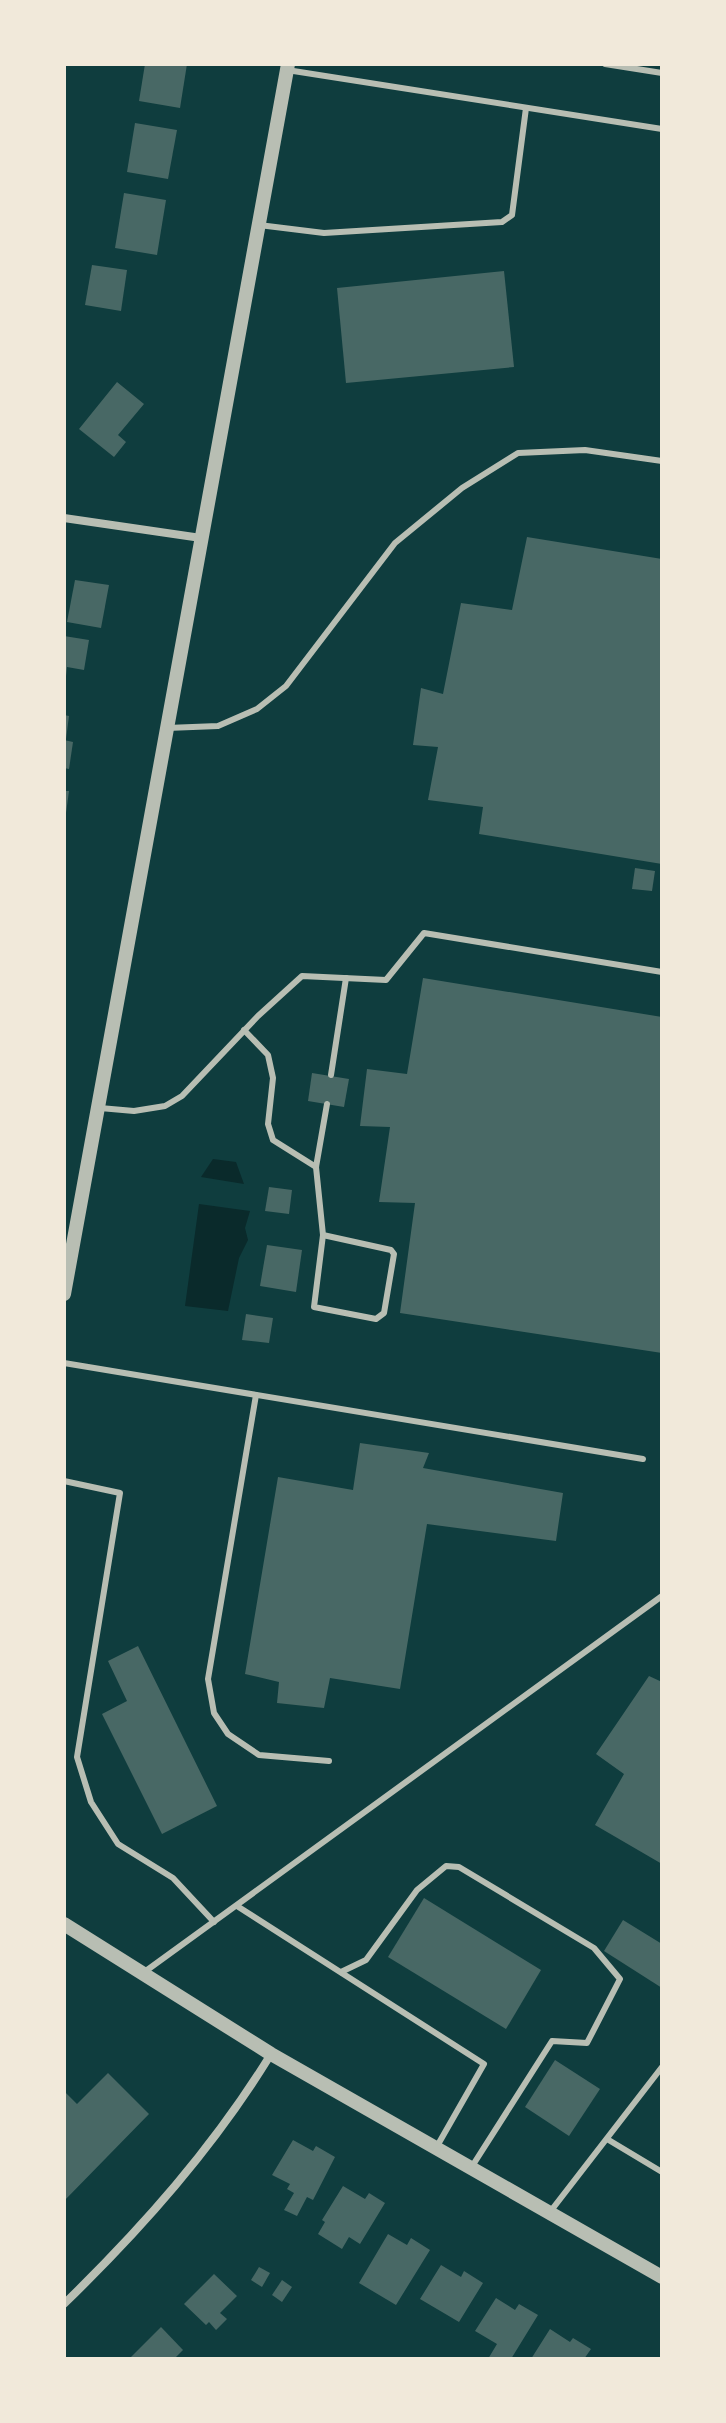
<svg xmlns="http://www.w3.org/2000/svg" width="726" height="2423" viewBox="0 0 726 2423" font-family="Figtree,sans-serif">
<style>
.water{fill:#0a2a2b}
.building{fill:#486865}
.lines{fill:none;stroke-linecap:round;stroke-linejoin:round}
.service{stroke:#b8beb3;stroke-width:6}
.minor{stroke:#b8beb3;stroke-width:8}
.tertiary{stroke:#b8beb3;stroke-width:14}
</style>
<rect width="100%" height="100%" fill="#0f3d3e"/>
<g class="water">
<path d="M213,1159L236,1162L244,1184L201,1177Z"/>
<path d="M199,1204L250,1211L245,1228L248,1240L239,1258L228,1311L185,1306Z"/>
</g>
<g class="building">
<path d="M145,64H187L180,108L139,101Z"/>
<path d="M135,123L177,130L168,179L127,172Z"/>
<path d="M124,193L166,200L157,255L115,248Z"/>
<path d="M92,265L127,270L121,311L85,305Z"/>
<path d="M504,271L514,367L346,383L337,288Z"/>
<path d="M117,382L144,404L118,435L126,442L114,457L79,429Z"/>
<path d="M527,537L662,559V864L479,834L483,807L428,800L438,747L413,745L421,688L443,694L461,603L512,610Z"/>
<path d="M75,580L109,585L101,628L67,622Z"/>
<path d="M64,636L89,640L84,670L67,667L66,676Z"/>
<path d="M64,715L69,716L66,739H64Z"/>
<path d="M64,740L73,742L69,769L64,768Z"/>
<path d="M64,791H69L66,813H64Z"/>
<path d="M635,868L655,871L652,891L632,889Z"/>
<path d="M423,978L662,1017V1353L400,1313L415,1203L379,1202L390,1127L360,1126L367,1069L407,1074Z"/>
<path d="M312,1073L349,1079L344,1107L308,1101Z"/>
<path d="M269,1187L292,1190L289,1214L265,1211Z"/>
<path d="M267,1245L302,1250L296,1292L260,1286Z"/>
<path d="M246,1314L273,1318L269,1343L242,1340Z"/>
<path d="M360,1443L429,1453L423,1468L563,1493L556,1541L427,1524L400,1689L330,1678L324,1708L277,1703L279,1682L245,1674L278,1477L353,1490Z"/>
<path d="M138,1646L217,1806L162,1834L102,1714L127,1701L108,1661Z"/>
<path d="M649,1676L662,1682V1864L595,1825L624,1774L596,1754Z"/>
<path d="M424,1898L541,1970L506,2029L388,1957Z"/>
<path d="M623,1920L662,1944V1988L604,1951Z"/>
<path d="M555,2060L600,2089L569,2136L525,2107Z"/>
<path d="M108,2073L149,2114L64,2201V2091L77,2104Z"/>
<path d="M293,2140L313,2151L316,2146L335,2157L313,2200L307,2197L297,2216L284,2210L294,2193L287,2189L290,2184L272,2175Z"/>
<path d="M343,2186L365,2199L369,2193L385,2203L360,2244L349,2237L342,2249L318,2234L325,2222L322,2220Z"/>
<path d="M388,2234L407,2245L411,2238L430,2250L396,2305L359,2283Z"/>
<path d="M441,2265L461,2277L464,2271L483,2283L459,2322L420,2299Z"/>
<path d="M259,2267L270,2273L262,2287L251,2280Z"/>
<path d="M214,2274L237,2296L220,2313L227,2319L216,2330L209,2322L206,2325L184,2304Z"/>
<path d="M282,2280L292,2287L282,2302L272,2295Z"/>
<path d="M496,2298L515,2310L519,2304L538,2315L511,2359H488L497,2344L475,2331Z"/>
<path d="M161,2327L183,2350L174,2359H133L131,2357Z"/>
<path d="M550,2329L570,2342L573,2338L591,2349L584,2359H531Z"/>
</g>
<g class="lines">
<g class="service">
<path d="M605,64L662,73"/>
<path d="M287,70L662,129"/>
<path d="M259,225L324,233L502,222L512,215L526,108"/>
<path d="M167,728L218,726L257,709L286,686L395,543L462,488L518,453L585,450L662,461"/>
<path d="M244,1030L268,1055L273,1078L268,1124L273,1140L316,1167"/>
<path d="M331,1075L346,978"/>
<path d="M100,1108L134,1111L165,1106L182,1096L258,1016L302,976L386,980L424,933L662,972"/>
<path d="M323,1235L314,1307L376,1319L384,1313L394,1254L391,1250L323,1235L316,1167L327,1104"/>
<path d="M64,1363L643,1459"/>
<path d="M256,1395L208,1679L214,1713L228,1734L259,1755L329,1761"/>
<path d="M64,1481L120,1493L77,1757L91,1802L118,1844L173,1878L214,1922"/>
<path d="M237,1906L484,2064L436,2148"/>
<path d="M341,1972L366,1960L417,1890L446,1866L459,1867L594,1948L620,1979L587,2043L552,2041L471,2168"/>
<path d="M143,1973L662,1596"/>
<path d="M607,2139L662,2172"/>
<path d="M550,2212L662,2067"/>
</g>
<g class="minor">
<path d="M64,518L201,538"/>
<path d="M64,2304C142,2228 214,2147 271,2054"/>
</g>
<g class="tertiary">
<path d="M64,1294L288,64"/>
<path d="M64,1924L271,2054L662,2277"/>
</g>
</g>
<rect width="726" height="2423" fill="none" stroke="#f1e9da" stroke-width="132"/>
</svg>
